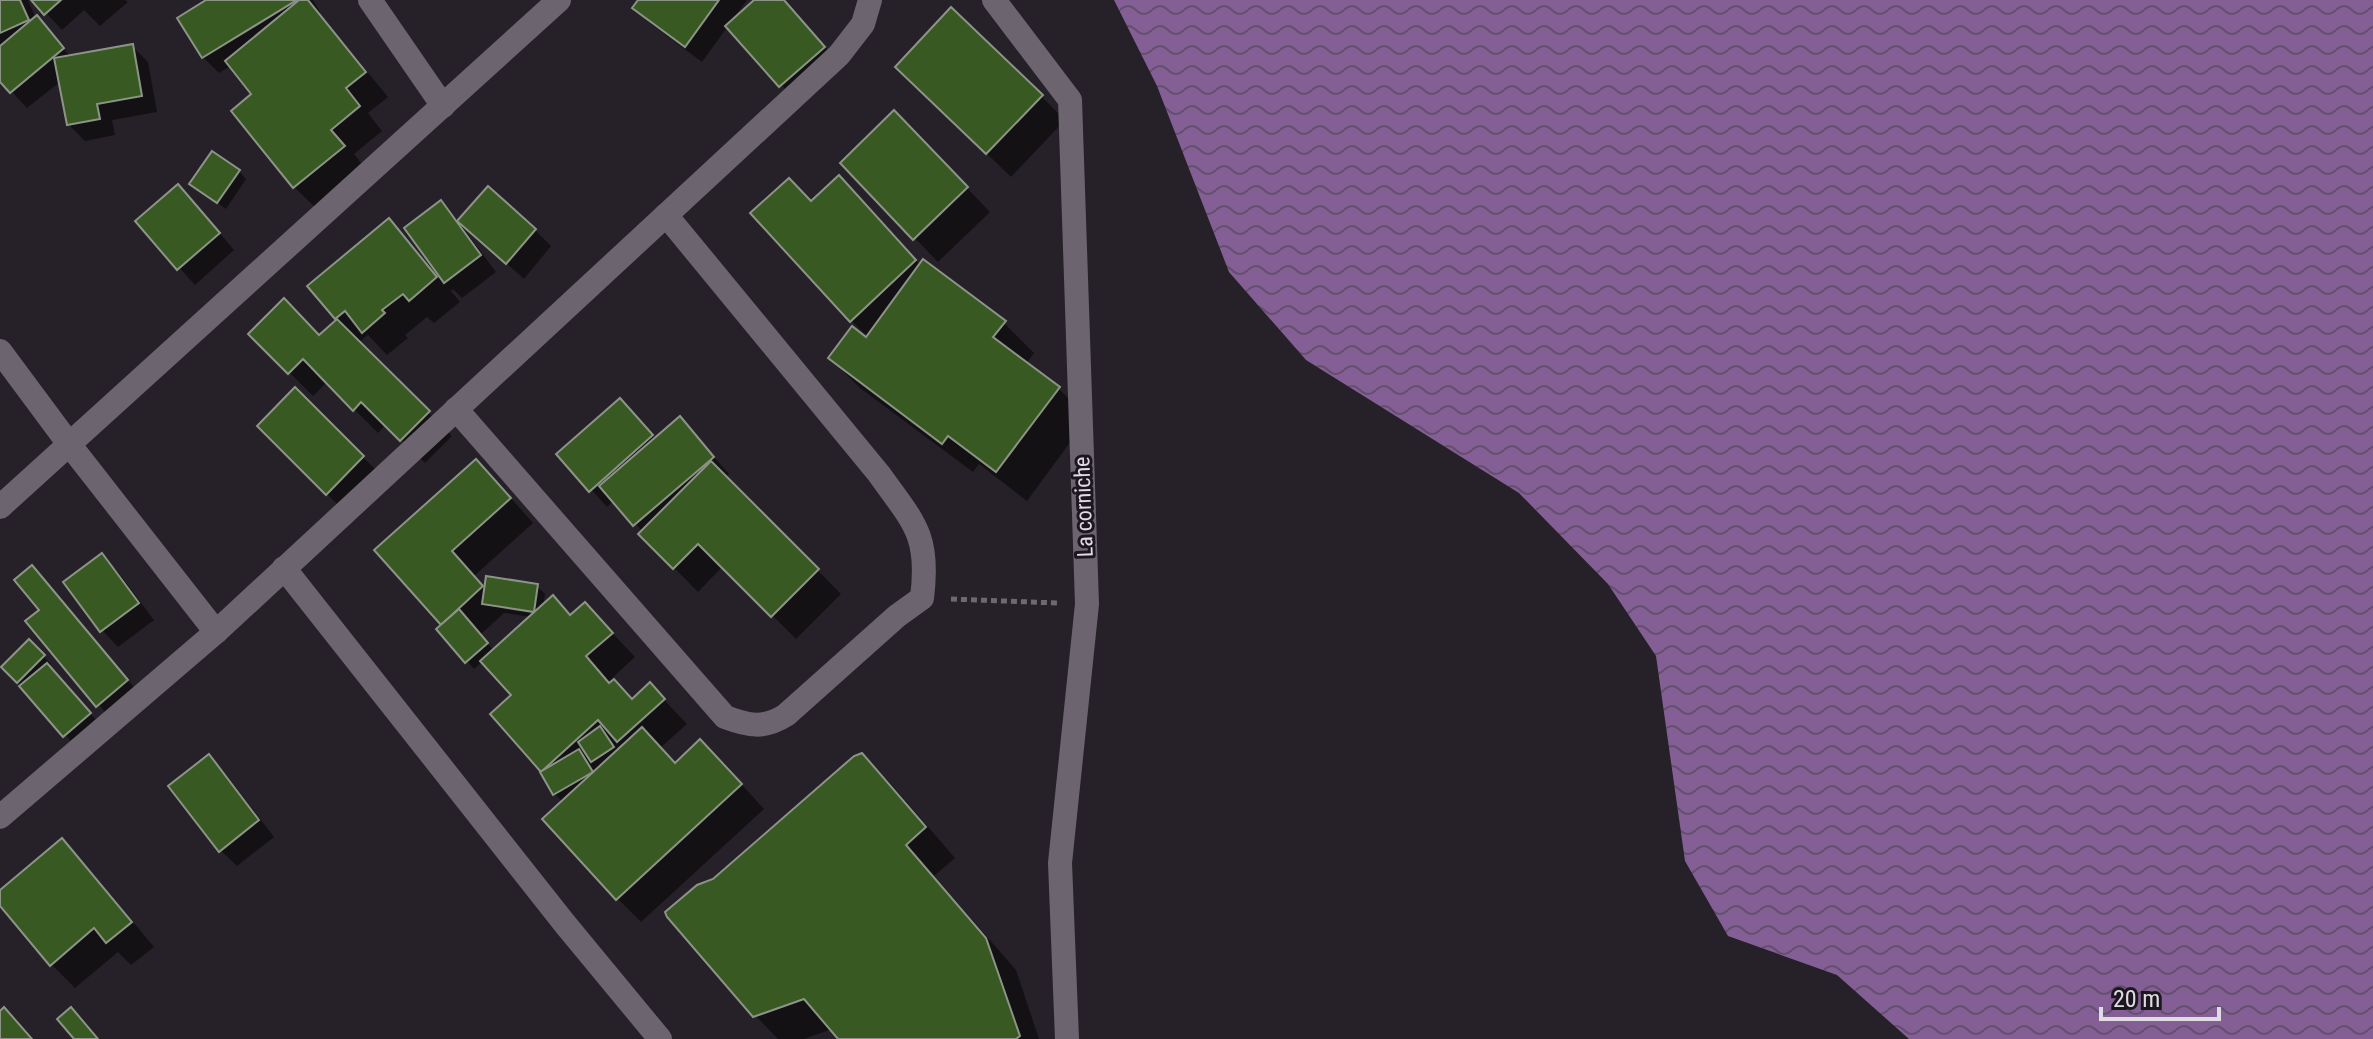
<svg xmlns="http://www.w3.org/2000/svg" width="2373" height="1039" viewBox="0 0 2373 1039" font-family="'Roboto Condensed',sans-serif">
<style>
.water{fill:url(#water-waves)}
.shadow{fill:#0007;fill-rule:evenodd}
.building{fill:#385921;stroke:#8c9488;stroke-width:2}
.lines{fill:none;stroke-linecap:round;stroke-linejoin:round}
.path{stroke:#6e6871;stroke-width:5;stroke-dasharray:6 4;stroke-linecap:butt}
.minor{stroke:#6c656f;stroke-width:24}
.labels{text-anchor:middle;stroke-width:6;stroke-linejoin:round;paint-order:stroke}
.street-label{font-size:22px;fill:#e1dce3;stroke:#1c161f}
</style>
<defs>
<pattern id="water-waves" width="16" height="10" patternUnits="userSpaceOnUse" patternTransform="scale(2)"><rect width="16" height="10" fill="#835f95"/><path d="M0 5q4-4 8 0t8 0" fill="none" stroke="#64506c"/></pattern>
</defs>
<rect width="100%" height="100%" fill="#262029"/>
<path class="water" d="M1114,0H2373V1039H1909L1837,975L1728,936L1685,861L1656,656L1608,584L1519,493L1306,360L1229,272L1157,86Z"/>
<g class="shadow">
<path d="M0,0H28L36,19L71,57L132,46L148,62L157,112L112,120L115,135L85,141L68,124L61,81L27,108L0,79Z"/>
<path d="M34,0H125L128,2L100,26L84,10L62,30Z"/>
<path d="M210,0H313L320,12L319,13L388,97L368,113L382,131L354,154L367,171L318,210L294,187L254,95L231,66L219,73L203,57Z"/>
<path d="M640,0H747L734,18L757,0H783L840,64L797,102L728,26L702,62L651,24L635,7Z"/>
<path d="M921,90L1041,96L1065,120L1011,177Z"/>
<path d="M918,137L990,212L938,262L842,163Z"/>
<path d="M239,171L246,179L226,209L192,184Z"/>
<path d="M862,202L921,266L1004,323L1034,353L1026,364L1058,388L1088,418L1027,501L979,464L973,472L860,388L830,358L869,338L851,320L812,203Z"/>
<path d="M194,203L234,250L195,285L137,221Z"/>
<path d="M441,203L459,222L535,230L551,246L524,279L466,227L464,229L496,272L462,298L453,289L451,291L460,302L434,323L427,317L405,335L408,338L387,355L368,335L358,343L452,436L425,463L386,424L378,433L327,382L313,396L251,334L320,337L338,320L310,286L388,221L429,265L432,263Z"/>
<path d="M295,390L379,473L343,510L259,426Z"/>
<path d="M636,417L656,440L680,419L729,474L725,477L841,594L796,639L723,566L698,592L641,534L643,532L614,500L607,507L559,454Z"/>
<path d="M499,485L533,523L474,576L486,589L537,586L545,594L543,607L571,617L585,604L635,657L611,679L633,701L650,685L687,724L660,748L676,765H724L764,809L641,922L617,898L563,802L555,794L543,773L493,714L514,696L483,661L474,669L467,661L444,625L377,550ZM499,604L544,611L543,615L504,609ZM504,613L532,617L494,651L480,635Z"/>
<path d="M102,556L118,572L154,620L118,647L102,630Z"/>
<path d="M32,568L143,698L114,722L28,622L42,610Z"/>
<path d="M29,642L51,664L48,667L105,730L81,752L4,667Z"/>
<path d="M862,755L892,785L955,858L934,876L1016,970L1039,1039H841L832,1029L804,1039H778L755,1015L714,881Z"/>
<path d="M208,757L225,773L274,837L237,866L220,850Z"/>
<path d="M61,840L85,864L154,947L131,965L118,952L75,988L51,964L0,903V893Z"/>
</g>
<g class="building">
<path d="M0,0H20L29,20L0,33Z"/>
<path d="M31,0H61L44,15Z"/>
<path d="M206,0H297L202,58L177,18Z"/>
<path d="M299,0H308L366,72L346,88L360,106L331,130L345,146L293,188L231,111L251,94L225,61Z"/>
<path d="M638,0H719L685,47L632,8Z"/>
<path d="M754,0H784L825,47L779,87L725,26Z"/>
<path d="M951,7L1043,95L986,154L895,67Z"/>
<path d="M37,15L64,48L10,93L0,82V46Z"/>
<path d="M133,44L142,96L97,104L100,119L67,125L54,58Z"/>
<path d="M894,110L968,187L913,240L840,163Z"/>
<path d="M212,151L240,170L217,203L189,184Z"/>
<path d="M839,175L916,260L850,322L750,213L789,178L811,201Z"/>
<path d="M178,184L220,233L177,270L135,221Z"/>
<path d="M488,186L536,229L506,264L457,221Z"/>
<path d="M441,200L481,255L444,283L404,228Z"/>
<path d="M389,218L437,277L409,301L403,294L382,310L385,313L362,333L345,311L335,319L307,286Z"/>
<path d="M923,259L1006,321L993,337L1060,387L996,472L948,436L942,444L828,358L852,326L866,337Z"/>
<path d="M284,298L319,335L337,319L430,411L400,441L361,402L353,411L303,359L288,374L248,334Z"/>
<path d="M295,387L364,456L326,495L257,426Z"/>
<path d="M620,398L653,435L589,492L556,454Z"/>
<path d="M680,416L714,457L633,526L599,486Z"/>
<path d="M476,459L511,498L452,551L483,586L441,625L374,550Z"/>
<path d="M711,461L819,569L771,617L698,544L673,569L638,534Z"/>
<path d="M102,553L139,603L100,632L63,582Z"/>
<path d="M32,565L128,680L96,707L25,621L39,610L14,580Z"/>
<path d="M486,576L538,584L534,612L482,604Z"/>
<path d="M553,595L570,615L585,602L613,633L586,656L609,683L614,679L632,699L650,682L665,699L617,742L598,720L541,772L490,714L511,695L480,661Z"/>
<path d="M459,609L488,643L465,663L436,629Z"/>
<path d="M29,639L45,655L17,683L1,667Z"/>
<path d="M47,663L91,713L63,737L19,686Z"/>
<path d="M600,726L614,747L591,762L578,742Z"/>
<path d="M642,727L675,763L700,739L742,784L616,900L542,819Z"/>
<path d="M579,749L593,772L553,795L540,772Z"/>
<path d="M862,753L926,827L906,845L986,938L1020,1036L1016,1039H838L804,999L753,1017L667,917L665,912L697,885L713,879L854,756Z"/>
<path d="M209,754L259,820L219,852L168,786Z"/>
<path d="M62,838L132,922L106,943L94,928L50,966L0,906V890Z"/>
<path d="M4,1007L32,1039H0V1011Z"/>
<path d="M71,1007L98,1039H74L57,1019Z"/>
</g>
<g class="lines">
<path class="path" d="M951,599L1057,603"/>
<g class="minor">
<path d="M370,0L443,106"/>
<path d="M994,0L1070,100L1087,604L1060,863L1067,1039"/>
<path d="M0,351L69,444L216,632"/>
<path d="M456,409L725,717C749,726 764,729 786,715L897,616L922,598C930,535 914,523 879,474L666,215"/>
<path d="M0,507L559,0"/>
<path d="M284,568L565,924L660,1039"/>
<path d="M0,817L216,632L839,55L863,24L870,0"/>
</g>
</g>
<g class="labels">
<g class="street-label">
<text transform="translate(1083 507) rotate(-92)" y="8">La corniche</text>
</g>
</g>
<path d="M2101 1007v12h118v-12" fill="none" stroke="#e1dce3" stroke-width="4"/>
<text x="2113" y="1007" font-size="24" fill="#e1dce3" stroke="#1c161f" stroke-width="6" paint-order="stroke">20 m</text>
</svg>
